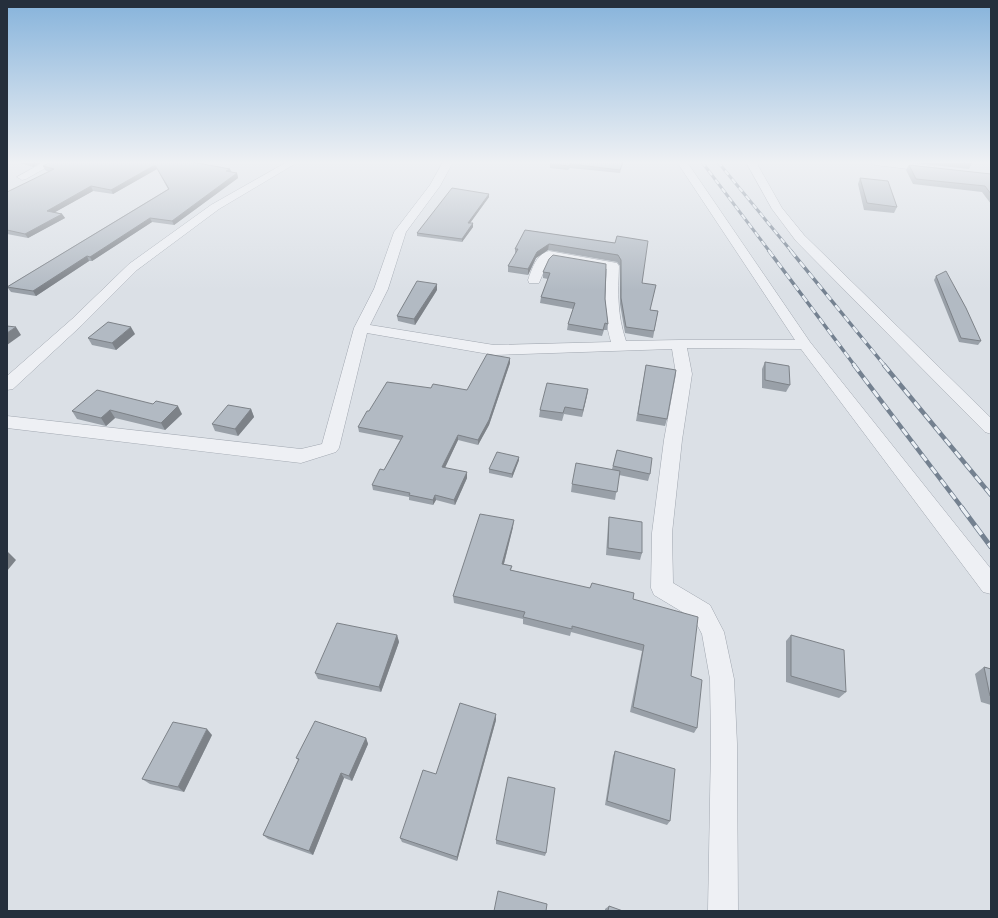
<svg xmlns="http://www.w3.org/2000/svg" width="998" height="918" viewBox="0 0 998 918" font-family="Poppins,sans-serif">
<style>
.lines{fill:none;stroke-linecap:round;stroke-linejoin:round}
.street-casing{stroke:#a1a7b0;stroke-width:1}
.street{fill:#eef0f4;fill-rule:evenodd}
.rail-far3-casing{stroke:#748190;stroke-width:3}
.rail-far2-casing{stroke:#748190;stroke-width:3.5}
.rail-far1-casing{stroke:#748190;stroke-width:4.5}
.rail-casing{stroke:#748190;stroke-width:5}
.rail-far3{stroke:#eaeff4;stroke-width:2;stroke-dasharray:5.5;stroke-linecap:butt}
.rail-far2{stroke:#eaeff4;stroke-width:2.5;stroke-dasharray:7;stroke-linecap:butt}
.rail-far1{stroke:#eaeff4;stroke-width:3;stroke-dasharray:8;stroke-linecap:butt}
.rail{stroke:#eaeff4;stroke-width:3.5;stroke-dasharray:11;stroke-linecap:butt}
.wall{fill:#99a0a8}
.shaded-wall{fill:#7d8288}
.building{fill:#b2bac3;stroke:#7d8288}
</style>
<rect width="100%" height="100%" fill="#dbe0e6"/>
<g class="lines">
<g class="street-casing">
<g id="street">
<path d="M44,162H56L26,179L22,180L17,177Z"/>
<path d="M287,162H298L219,209L137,270L82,325L13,389L7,390V376L72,319L129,264L211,205Z"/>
<path d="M443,162H453L440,186L406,232L388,289L370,325L494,345L611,342C603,315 605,296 607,269L552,259L547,264L539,283H529L528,280C532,269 536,254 549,251L617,263L619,266C618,294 617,314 626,341L679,340H795L677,162H687L810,342L991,569V594L983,592L801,349L687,348L692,374L682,440L672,533L673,583L710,605L724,632L734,679L737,744L738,911H708L711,744L710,679L702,634L694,619L654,595L651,588L652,533L664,440L676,374L672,349L494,355L367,333L339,448L336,452L301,463L7,428V416L301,449L322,444L354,328L374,289L394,232L430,185Z"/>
<path d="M746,162H756L782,208L804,235L991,418V434L985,432L796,241L772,209Z"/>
<path d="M870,162H896L933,166L938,169L933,172L875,165Z"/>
</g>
</g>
<use href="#street" class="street"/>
<g class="rail-far3-casing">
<g id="rail-far3">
<path d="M702,162L770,252"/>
<path d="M718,162L792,252"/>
</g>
</g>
<g class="rail-far2-casing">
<g id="rail-far2">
<path d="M769,251L855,366"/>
<path d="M791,251L885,366"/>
</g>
</g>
<g class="rail-far1-casing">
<g id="rail-far1">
<path d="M854,365L963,509"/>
<path d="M884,365L991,495"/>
</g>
</g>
<g class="rail-casing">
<path id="rail" d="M962,508L991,547"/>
</g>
<use href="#rail-far3" class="rail-far3"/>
<use href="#rail-far2" class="rail-far2"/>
<use href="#rail-far1" class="rail-far1"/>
<use href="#rail" class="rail"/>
</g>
<g class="wall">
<path d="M16,162H42L33,167Z"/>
<path d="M50,162L230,169L231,172L237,173L238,178L174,225L152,222L92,261H89L36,296L11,292L7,287L168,189L157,169L113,194L93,191L55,212L62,214L65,218L28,238L7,234V192L49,172L45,170L43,166Z"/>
<path d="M623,162L620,173L570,168L568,170L550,168V164Z"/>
<path d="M905,162H972V163L969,169Z"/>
<path d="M909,165L991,174V204L982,192L913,184L906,170Z"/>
<path d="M860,178L897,207L894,213L864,210L858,184Z"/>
<path d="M489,194V197L470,223L473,227L462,242L417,236V233Z"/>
<path d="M525,230L615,243L642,283L650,310L658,311L653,338L625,333L620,304V266L617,262L548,250L536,258L528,275L508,272V266L515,254V249Z"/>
<path d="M549,259L605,299L608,324L607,330H604L602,336L567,330L568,324L573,309L540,303L541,297L548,279L543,278V272Z"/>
<path d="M936,276L981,341L978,345L959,342L934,280Z"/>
<path d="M437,290L415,325L398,321L397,316Z"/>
<path d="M135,334L116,350L92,345L88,338Z"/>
<path d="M510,358V363L489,425L478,445L458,440L445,467L467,478L455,505L436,500L433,505L409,500V497L373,490L372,485L384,470L400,440L359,432L358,427L369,411L431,388L467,390Z"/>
<path d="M765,362L790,385L786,392L762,388V369Z"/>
<path d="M646,365L667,419L665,426L636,421Z"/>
<path d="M588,389L582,417L564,414L562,421L539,417L540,410Z"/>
<path d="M153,404L182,414L165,430L115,418L106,426L77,419L72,411Z"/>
<path d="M251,409L254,417L238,436L215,431L212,424Z"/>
<path d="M617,450L650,474L648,481L619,475L615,500L571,492L572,484L612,469Z"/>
<path d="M519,460L512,478L489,473V469Z"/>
<path d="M609,517L642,553L640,560L606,555L608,524Z"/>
<path d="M513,527L504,564L512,566L511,570L633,599L691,676L697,728L694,733L630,712L642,651L571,632L570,636L523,624V619L454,603L453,596Z"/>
<path d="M397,635L399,642L381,692L318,679L315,673Z"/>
<path d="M791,635L846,692L839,698L786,682V641Z"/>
<path d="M984,667L991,669V705L981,702L975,674Z"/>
<path d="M496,720L457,861L402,842L400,838L436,774Z"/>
<path d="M212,735L184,792L150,784L142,779Z"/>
<path d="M366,738L368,744L352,781L344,778L313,855L268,839L263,835L298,760L296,758Z"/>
<path d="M615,751L670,821L667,825L605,805L613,756Z"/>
<path d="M496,840L546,853L545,856L496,844Z"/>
<path d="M609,906L623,911H605V909Z"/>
</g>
<g class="shaded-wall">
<path d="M31,162H42L33,167Z"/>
<path d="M155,165L157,169L113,194L111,190Z"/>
<path d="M230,169L232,173L226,171Z"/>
<path d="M237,173L238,178L174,225L172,221Z"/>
<path d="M91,186L93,191L50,215L47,211Z"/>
<path d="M489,194V197L468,226V223Z"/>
<path d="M62,214L65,218L28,238L25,234Z"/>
<path d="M150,218L152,222L92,261L90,257Z"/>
<path d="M473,223V227L462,242V239Z"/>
<path d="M549,244L548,250L536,258L528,275V269L537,252Z"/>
<path d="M87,256L89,261L36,296L33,291Z"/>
<path d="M437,284V290L415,325L414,319Z"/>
<path d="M16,327L21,335L7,345V333Z"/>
<path d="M131,327L135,334L116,350L112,343Z"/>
<path d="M510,358V363L489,425L478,445V440Z"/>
<path d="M588,389L587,396L582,417L583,410Z"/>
<path d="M178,406L182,414L165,430L161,423Z"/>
<path d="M251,409L254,417L238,436L235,429Z"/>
<path d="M110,410L115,418L106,426L101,418Z"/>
<path d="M458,435V440L443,472L442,467Z"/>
<path d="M519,457V460L512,478V474Z"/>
<path d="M467,472V478L455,505L454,500Z"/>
<path d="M435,495L436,500L433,505V500Z"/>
<path d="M514,520L513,527L502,571V564Z"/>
<path d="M7,551L16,560L7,571Z"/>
<path d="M397,635L399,642L381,692L379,687Z"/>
<path d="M496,714V720L457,861V857Z"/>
<path d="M207,729L212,735L184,792L178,787Z"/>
<path d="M366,738L368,744L352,781L349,776Z"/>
<path d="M341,773L344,778L313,855L309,851Z"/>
</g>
<g class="building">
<path d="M50,162H192L230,169L226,171L237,173L172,221L150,218L90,257L87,256L33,291L7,287L169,189L155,165L111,190L91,186L47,211L62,214L25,234L7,230V192L54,169L43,166Z"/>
<path d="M552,162H623L620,170L570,164L569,166L550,164Z"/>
<path d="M961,162H972V163Z"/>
<path d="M909,165L991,174V194L985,186L916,179Z"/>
<path d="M860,178L888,181L897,207L867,203Z"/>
<path d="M452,188L489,194L468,223H473L462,239L417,233Z"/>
<path d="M525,230L615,243L617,236L648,241L642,283L656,285L650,310L658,311L654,331L626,327L621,298V260L618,255L549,244L537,252L528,269L508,266L518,249H515Z"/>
<path d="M553,255L606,264L605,299L608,324L605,323L603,330L568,324L575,303L541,297L550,273L543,272L549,259Z"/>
<path d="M946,271L966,308L981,341L961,338L936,276Z"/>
<path d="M417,281L437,284L414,319L397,316Z"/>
<path d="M108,322L131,327L112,343L88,338Z"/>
<path d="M7,326L16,327L7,333Z"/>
<path d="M487,354L510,358L489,420L478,440L458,435L442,467L467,472L454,500L435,495L433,500L409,495L410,493L372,485L380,469L384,470L403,436L358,427L367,411H369L387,382L431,388L433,384L467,390Z"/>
<path d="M765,362L789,366L790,385L765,380Z"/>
<path d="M646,365L676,370L667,419L638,414Z"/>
<path d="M547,383L588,389L583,410L565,407L563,413L540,410Z"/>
<path d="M97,390L153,404L156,401L178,406L161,423L110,410L101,418L72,411Z"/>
<path d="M228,405L251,409L235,429L212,424Z"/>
<path d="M617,450L652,458L650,474L613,466Z"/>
<path d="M497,452L519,457L512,474L489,469Z"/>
<path d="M576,463L620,471L617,492L572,484Z"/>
<path d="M480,514L514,520L502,564L512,566L510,570L590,588L592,583L634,593L633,599L698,617L691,676L702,680L697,728L633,707L644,645L572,626V629L523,617L525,612L453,596Z"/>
<path d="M609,517L642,522V553L608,548Z"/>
<path d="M337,623L397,635L379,687L315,673Z"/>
<path d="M791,635L844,650L846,692L791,676Z"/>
<path d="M984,667L991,669V696H990Z"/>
<path d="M460,703L496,714L457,857L400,838L423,770L436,774Z"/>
<path d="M315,721L366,738L349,776L341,773L309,851L263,835L299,759L296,758Z"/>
<path d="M173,722L207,729L178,787L142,779Z"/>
<path d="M615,751L675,769L670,821L607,801Z"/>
<path d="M508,777L555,788L546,853L496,840Z"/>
<path d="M498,891L547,904L546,911H494Z"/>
<path d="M609,906L623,911H608Z"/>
</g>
<linearGradient id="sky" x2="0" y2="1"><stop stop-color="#86b3db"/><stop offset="0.56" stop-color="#eff1f4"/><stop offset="1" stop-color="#eff1f4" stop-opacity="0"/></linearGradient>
<rect width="998" height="290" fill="url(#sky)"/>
<rect width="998" height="918" fill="none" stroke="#252f3c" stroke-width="16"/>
</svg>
